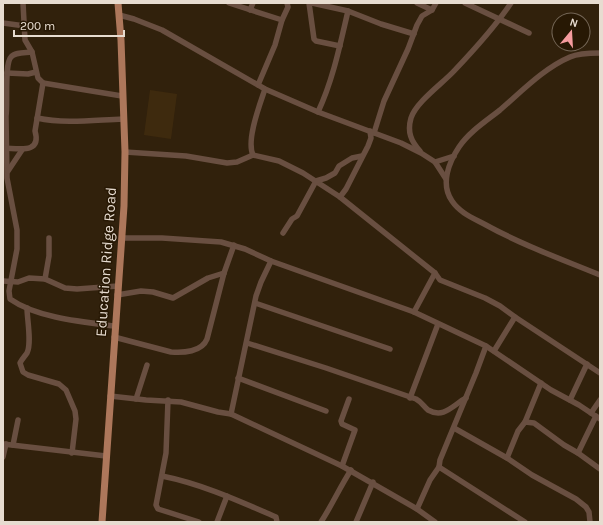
<svg xmlns="http://www.w3.org/2000/svg" width="603" height="525" viewBox="0 0 603 525" font-family="Karla,sans-serif">
<style>
.built{fill:#3e2a0e}
.lines{fill:none;stroke-linecap:round;stroke-linejoin:round}
.minor{stroke:#694f41;stroke-width:5.5}
.major{stroke:#ad775b;stroke-width:7}
.labels{text-anchor:middle;stroke-width:3;stroke-linejoin:round;paint-order:stroke}
.street-label{font-size:15px;fill:#e7dcd0;stroke:#271804}
</style>
<rect width="100%" height="100%" fill="#31210c"/>
<path class="built" d="M150,90L177,94L171,139L144,135Z"/>
<g class="lines">
<g class="minor">
<path d="M23,3L25,40L32,52L38,78L43,83L122,96"/>
<path d="M229,3L282,20"/>
<path d="M309,3L314,39L316,41L340,46"/>
<path d="M312,3L348,11L381,24L414,34"/>
<path d="M417,3L432,10"/>
<path d="M465,3L529,33"/>
<path d="M250,10L253,3"/>
<path d="M119,15L134,19L162,30L265,89L318,112L401,143L421,153L435,162L446,179"/>
<path d="M3,23L25,26"/>
<path d="M32,52C25,53 15,52 11,57C4,64 8,104 6,116L7,178L17,230V249L9,291L10,299C37,318 83,322 115,326"/>
<path d="M600,53C590,53 579,53 570,57C544,68 521,92 500,110C486,121 469,132 459,147C449,162 440,184 452,201C460,213 473,218 486,225C522,245 561,259 600,275"/>
<path d="M7,73L28,74L36,72"/>
<path d="M258,85L275,45L282,20L288,7L287,3"/>
<path d="M318,112C333,80 340,45 348,11"/>
<path d="M37,118C65,124 94,120 123,119"/>
<path d="M374,133L384,101L408,49L417,25L422,16L432,10L436,3"/>
<path d="M3,148C17,148 42,155 35,131L43,83"/>
<path d="M420,151C411,141 407,132 411,118C416,102 443,83 454,71C474,50 495,27 511,3"/>
<path d="M125,152L186,156L227,163L237,162L253,155L279,161L303,173L340,197L435,273L414,312"/>
<path d="M253,155C246,140 260,104 265,89"/>
<path d="M435,162L454,156"/>
<path d="M8,171L22,150"/>
<path d="M340,197L346,189L368,146L371,138L370,131"/>
<path d="M283,233L292,219L297,216L316,181L326,178L335,173L339,166L352,158L362,156"/>
<path d="M122,238H162L221,242L245,249L271,261L414,312L486,346L551,390L579,405L600,419"/>
<path d="M435,273L440,280L485,298L500,306L515,317"/>
<path d="M45,279L49,256V238"/>
<path d="M3,281L18,282L29,278L45,279L65,288L77,289L118,286"/>
<path d="M117,295L141,291L153,292L173,298L208,278L224,273"/>
<path d="M255,303L390,349"/>
<path d="M27,308C27,319 32,343 27,353C25,356 22,359 20,363L23,372L28,375L59,384L66,390L75,411L76,419L72,453"/>
<path d="M114,337L171,352C183,353 202,352 207,339L224,273L234,245"/>
<path d="M247,343L326,368L416,399C422,402 424,407 428,410C444,419 453,405 466,398"/>
<path d="M494,351L515,317L600,373"/>
<path d="M238,378L326,411"/>
<path d="M110,396L146,400L181,402L218,412L231,414L342,466L417,509L435,522"/>
<path d="M410,398L438,324"/>
<path d="M136,399L147,365"/>
<path d="M168,400L166,453L156,505L158,509L199,522"/>
<path d="M570,400L587,364"/>
<path d="M591,413L600,400"/>
<path d="M231,414L256,296L261,282L271,261"/>
<path d="M525,422L541,383"/>
<path d="M454,428L507,458L532,475L576,499L586,507L589,512L590,522"/>
<path d="M3,444L106,456"/>
<path d="M13,445L18,420"/>
<path d="M578,453L596,416"/>
<path d="M3,457L6,444"/>
<path d="M507,458L518,431L525,422L534,423L564,445L578,453L600,469"/>
<path d="M342,466L355,430L342,424L341,421L349,399"/>
<path d="M439,467L525,522"/>
<path d="M162,476C202,484 239,501 276,517L277,522"/>
<path d="M417,509L430,480L439,467L440,460L476,373L486,346"/>
<path d="M217,522L227,496"/>
<path d="M321,522C332,505 340,487 351,470"/>
<path d="M356,522L373,482"/>
</g>
<path class="major" d="M102,522L124,206L125,152L121,40L118,3"/>
</g>
<g class="labels">
<g class="street-label">
<text transform="translate(106 262) rotate(-86)" y="5">Education Ridge Road</text>
</g>
</g>
<rect width="603" height="525" fill="none" stroke="#e7dcd0" stroke-width="8"/>
<g transform="translate(571 32) rotate(18)"><circle r="19" fill="#271804" stroke="#746656"/>
<path d="M0-3L7 15L0 10L-7 15Z" fill="#f59b9e"/>
<text y="-6" font-size="11" font-weight="bold" text-anchor="middle" fill="#e7dcd0">N</text>
</g>
<path d="M14 30v6h110v-6" fill="none" stroke="#e7dcd0" stroke-width="2"/>
<text x="20" y="30" font-size="12" fill="#e7dcd0" stroke="#271804" stroke-width="3" paint-order="stroke">200 m</text>
</svg>
